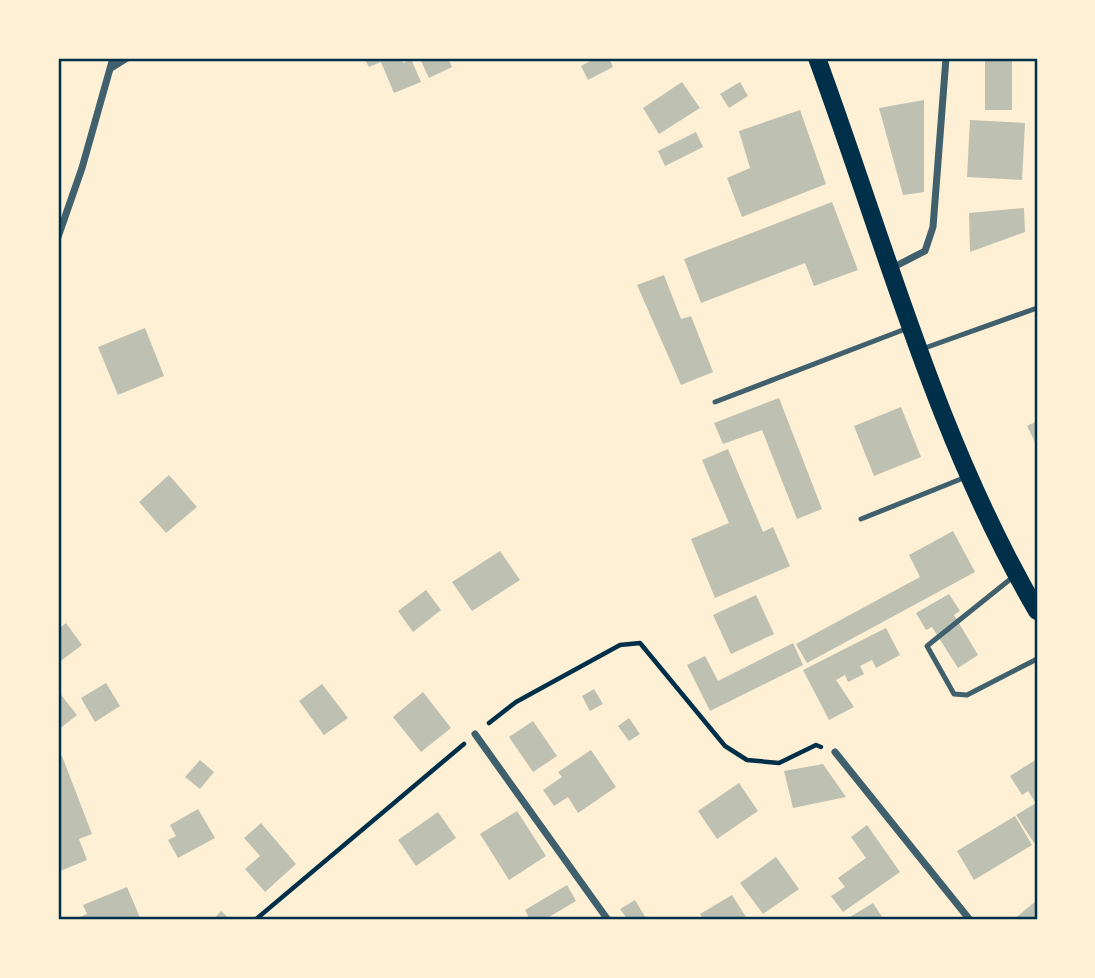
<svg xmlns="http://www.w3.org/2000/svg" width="1095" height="978" viewBox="0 0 1095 978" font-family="'PT Sans Narrow',sans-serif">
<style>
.building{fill:#bec0b2}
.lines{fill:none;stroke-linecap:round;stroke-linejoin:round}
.path{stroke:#003049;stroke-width:4.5}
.service{stroke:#3f606c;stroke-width:5}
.minor{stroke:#3f606c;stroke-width:7}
.primary{stroke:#003049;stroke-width:18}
.neatline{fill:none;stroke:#003049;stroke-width:2.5}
</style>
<rect width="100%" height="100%" fill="#fdf0d5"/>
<g class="building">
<path d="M364,58H401L403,63L411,59L421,82L394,93L381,62L369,67Z"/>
<path d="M429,58H448L452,67L429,78L421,61Z"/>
<path d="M596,58H609L613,67L588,80L581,66Z"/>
<rect x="985" y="58" width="27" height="52"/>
<path d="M682,82L700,108L659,134L643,108Z"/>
<path d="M740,82L748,96L729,108L720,94Z"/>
<path d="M924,100V192L903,195L879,108Z"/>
<path d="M800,110L826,184L742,217L727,178L750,168L739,131Z"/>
<path d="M970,120L1025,123L1022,180L967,177Z"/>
<path d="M696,132L703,147L665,166L658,151Z"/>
<path d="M832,202L858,270L814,286L805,263L701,303L684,259Z"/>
<path d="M1024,208L1025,232L970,252L969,213Z"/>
<path d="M664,275L681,319L691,316L713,372L681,385L637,285Z"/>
<path d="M145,328L164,376L118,395L98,347Z"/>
<path d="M779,398L822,509L797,519L762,430L723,444L714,423Z"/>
<path d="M901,407L921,457L874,476L854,426Z"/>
<path d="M1037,421V446L1027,426Z"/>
<path d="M728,449L763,532L773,527L790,566L715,598L691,539L729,523L702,460Z"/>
<path d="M169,475L197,507L166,533L139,502Z"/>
<path d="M953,531L975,572L807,663L796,644L920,577L909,555Z"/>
<path d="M500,551L520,580L472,611L452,582Z"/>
<path d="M426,590L441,610L413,632L398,611Z"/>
<path d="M949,594L960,611L954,615L978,655L958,668L932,627L926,630L916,613Z"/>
<path d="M756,595L774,634L731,654L713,615Z"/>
<path d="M66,623L82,645L58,663V629Z"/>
<path d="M886,628L900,655L876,668L872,660L860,666L864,674L848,682L845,675L836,680L854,707L829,720L803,670Z"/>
<path d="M793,643L803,665L710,711L687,665L705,656L718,681Z"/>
<path d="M106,683L120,706L95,722L81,698Z"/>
<path d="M322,684L348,718L324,735L299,701Z"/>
<path d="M594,689L603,704L590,711L582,696Z"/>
<path d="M58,691L77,715L58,730Z"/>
<path d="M423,692L451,728L421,752L393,717Z"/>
<path d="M629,718L640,734L629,741L618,726Z"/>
<path d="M533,721L557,756L533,772L509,737Z"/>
<path d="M591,750L616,787L578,813L568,797L554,806L543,790L562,777L558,772Z"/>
<path d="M62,756L92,834L79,839L87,860L58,872V758Z"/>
<path d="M1037,759V841L1034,843L1016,815L1036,803L1028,791L1022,795L1010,776Z"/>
<path d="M200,760L214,772L200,789L185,777Z"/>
<path d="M823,764L846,797L793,808L784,771Z"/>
<path d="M739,783L758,811L717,839L698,811Z"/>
<path d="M198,809L215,838L178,858L168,840L176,836L170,825Z"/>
<path d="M517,811L546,856L509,880L480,834Z"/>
<path d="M438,812L456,838L416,866L398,840Z"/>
<path d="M1015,816L1032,845L974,880L957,851Z"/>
<path d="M261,823L296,864L265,892L245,869L260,856L244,838Z"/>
<path d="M867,825L900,872L843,912L831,896L845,887L838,878L866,858L851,837Z"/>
<path d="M776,857L799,889L763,914L740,883Z"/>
<path d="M567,885L576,901L544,920H530L525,910Z"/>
<path d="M127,887L141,920H72L87,914L83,905Z"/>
<path d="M732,895L748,920H704L700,914Z"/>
<path d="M635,900L647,920H628L620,909Z"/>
<path d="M1037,900V920H1013Z"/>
<path d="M873,903L884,920H845Z"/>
<path d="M221,911L231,920H213Z"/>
</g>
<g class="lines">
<g class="path">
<path d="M489,723L516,702L620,645L640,643L725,746L747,760L779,763L816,745L821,747"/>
<path d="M255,920L464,744"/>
</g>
<g class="service">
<path d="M922,349L1037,308"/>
<path d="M715,402L908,328"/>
<path d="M861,519L966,477"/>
<path d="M1013,577L927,646L954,694L967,695L1037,659"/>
</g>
<g class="minor">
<path d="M111,68L127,58"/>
<path d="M58,237L82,168L113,58"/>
<path d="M892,268L925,251L933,227L946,58"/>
<path d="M475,734L608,920"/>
<path d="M835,752L970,920"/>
</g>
<path class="primary" d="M817,58C885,243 937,440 1037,611"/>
</g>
<rect width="1095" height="978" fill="none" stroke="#fdf0d5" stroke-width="119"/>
<rect x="60" y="60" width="976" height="858" class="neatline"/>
</svg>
